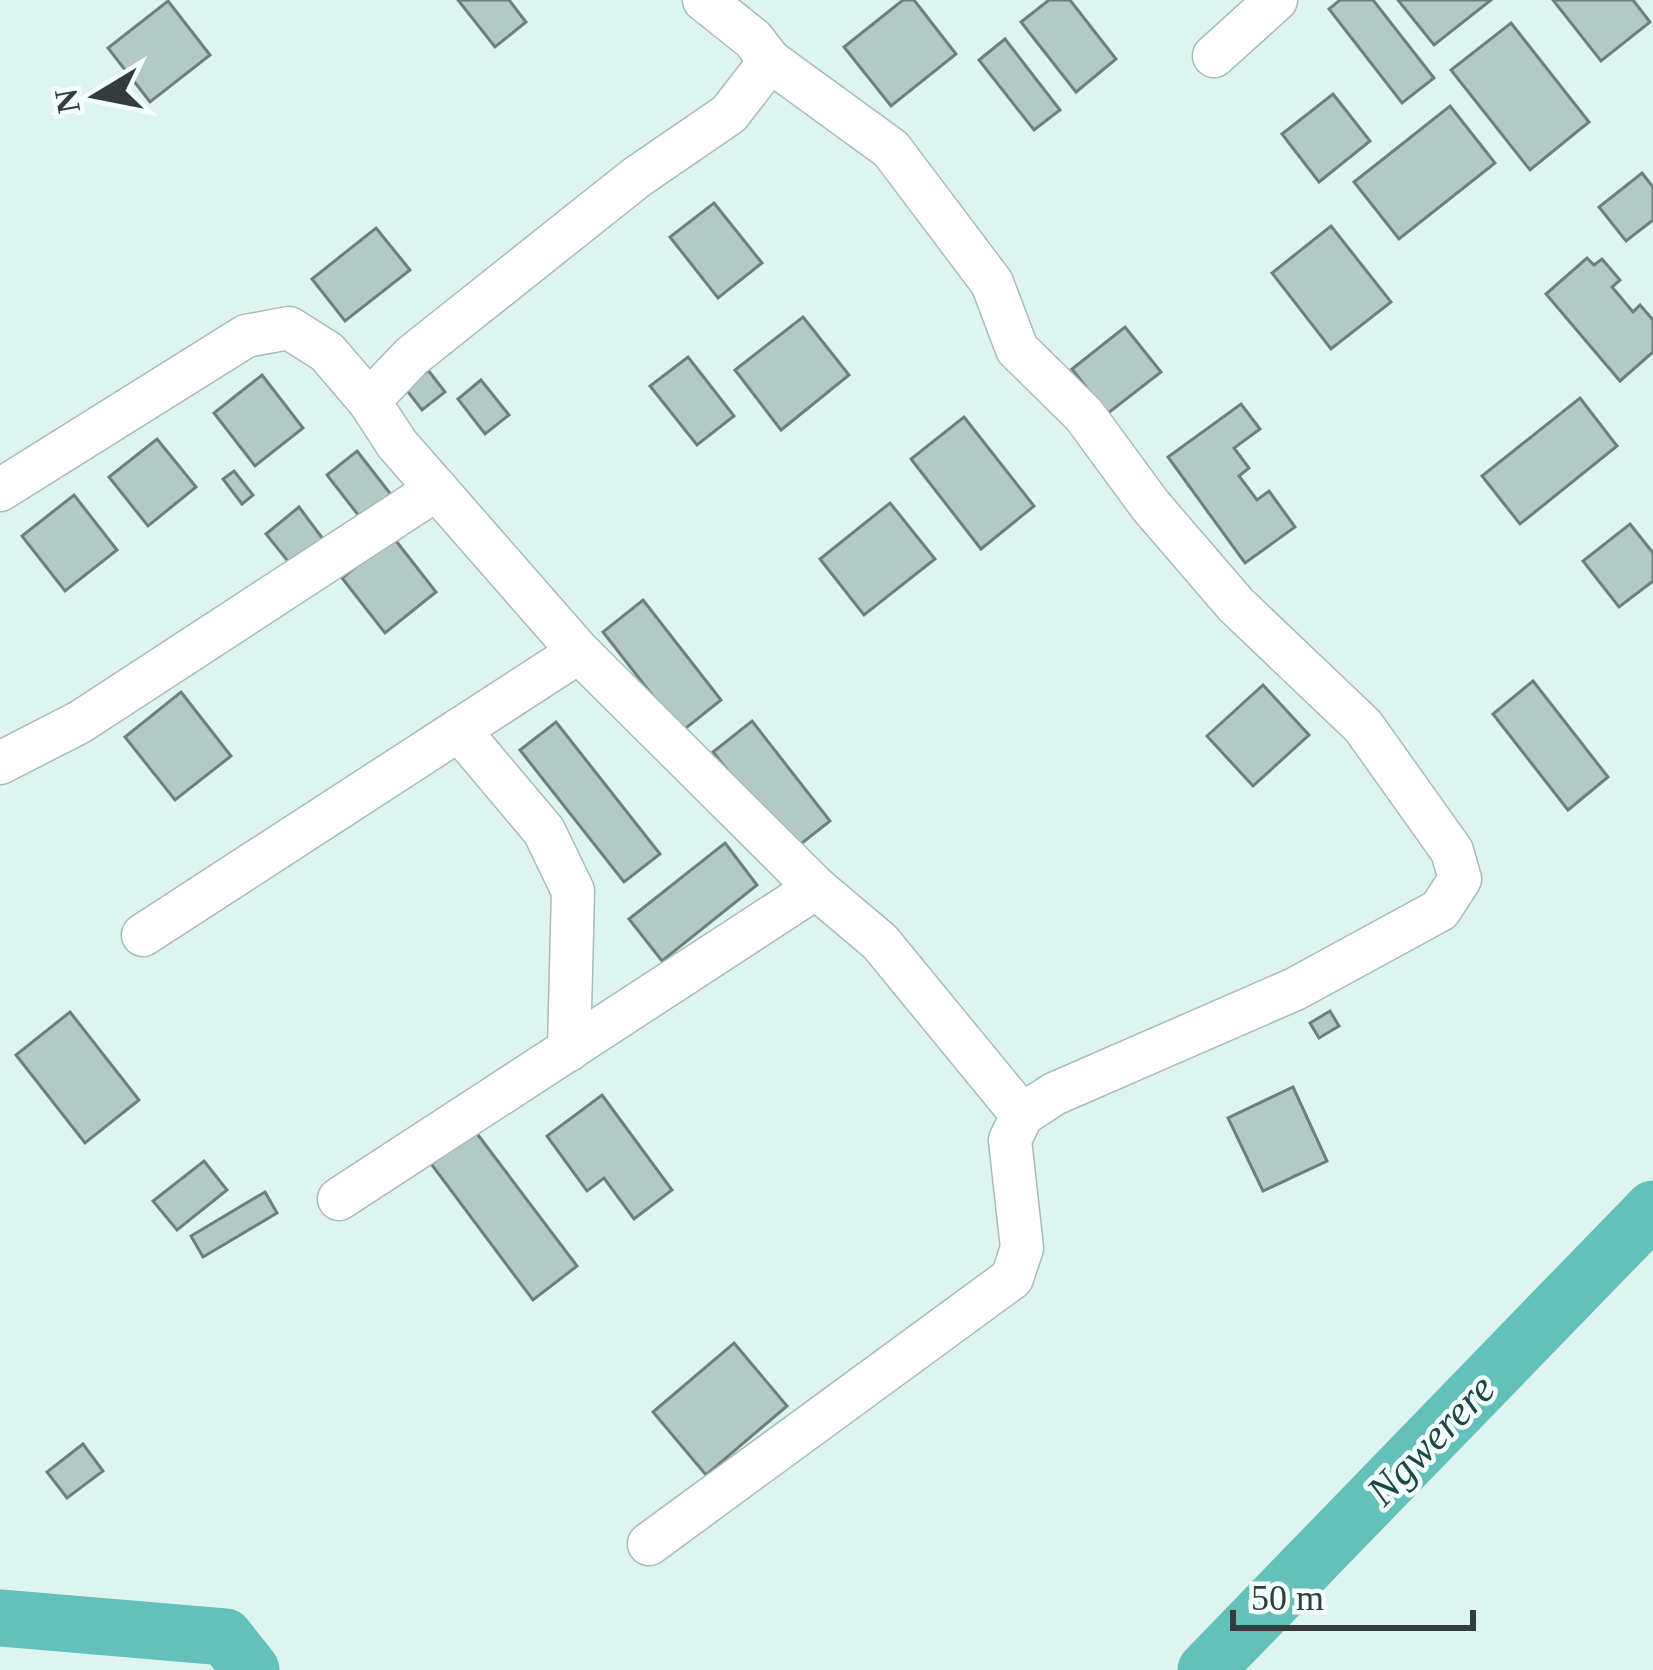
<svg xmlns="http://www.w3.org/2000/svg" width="1653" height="1670" viewBox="0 0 1653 1670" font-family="Georgia,serif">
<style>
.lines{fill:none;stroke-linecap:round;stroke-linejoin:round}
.river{stroke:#64c1b9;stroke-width:57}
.building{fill:#b3c9c6;stroke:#6d807e;stroke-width:3}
.minor-casing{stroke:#a7bcb9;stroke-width:45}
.minor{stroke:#fff;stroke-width:42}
.labels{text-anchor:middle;stroke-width:9;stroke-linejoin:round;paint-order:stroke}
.water-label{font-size:42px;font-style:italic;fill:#1d4744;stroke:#f2fffd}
</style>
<rect width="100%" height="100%" fill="#def4f1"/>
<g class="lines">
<g class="river">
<path d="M0,1618L225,1637L251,1670"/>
<path d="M1206,1670L1653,1209"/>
</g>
</g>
<g class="building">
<path d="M458,0H509L526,22L495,47Z"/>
<path d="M903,0H914L956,54L891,106L844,47Z"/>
<path d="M1049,0H1070L1116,59L1076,92L1021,22Z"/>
<path d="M1340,0H1373L1434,78L1402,103L1329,9Z"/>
<path d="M1398,0H1491L1434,45Z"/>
<path d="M1553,0H1633L1650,22L1601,61Z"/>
<path d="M168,1L210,55L150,102L108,48Z"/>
<path d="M1511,23L1589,122L1530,170L1451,70Z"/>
<path d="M1005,39L1060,110L1034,130L979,60Z"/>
<path d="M1333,94L1370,141L1319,182L1282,134Z"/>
<path d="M1450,106L1495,163L1399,239L1354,182Z"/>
<path d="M1642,173L1653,187V220L1626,241L1599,207Z"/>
<path d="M714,203L762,263L718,298L670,237Z"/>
<path d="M1331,226L1391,302L1331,349L1272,273Z"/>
<path d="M376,228L410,270L345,321L312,279Z"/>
<path d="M1587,258L1594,265L1602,259L1620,280L1612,287L1633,312L1640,305L1653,320V352L1620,381L1546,294Z"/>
<path d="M803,317L849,375L781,430L735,370Z"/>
<path d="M1125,327L1161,372L1107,414L1072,369Z"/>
<path d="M688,357L734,416L697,445L650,386Z"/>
<path d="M428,370L445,392L422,410L405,388Z"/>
<path d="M262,375L303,428L255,466L214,413Z"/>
<path d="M481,380L509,415L485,434L458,399Z"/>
<path d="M1580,398L1617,446L1520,524L1482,476Z"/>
<path d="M1241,404L1260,429L1234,448L1249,468L1239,476L1257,500L1269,491L1295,527L1245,563L1168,457Z"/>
<path d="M964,417L1034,506L981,549L911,459Z"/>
<path d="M157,439L196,487L148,526L109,477Z"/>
<path d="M357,451L396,501L366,525L327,475Z"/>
<path d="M234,471L253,495L242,504L223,479Z"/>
<path d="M74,495L117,550L65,591L22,536Z"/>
<path d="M890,503L935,559L864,615L820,559Z"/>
<path d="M299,507L323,539L291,565L266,534Z"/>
<path d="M1630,524L1653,553V581L1619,607L1583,561Z"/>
<path d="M393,537L436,592L385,633L342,578Z"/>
<path d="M643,600L721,700L681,732L603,632Z"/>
<path d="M1533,681L1608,777L1568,810L1493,714Z"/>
<path d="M1263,685L1309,735L1253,786L1207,736Z"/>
<path d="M181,692L231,756L175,800L125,737Z"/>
<path d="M752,721L830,821L792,851L713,752Z"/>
<path d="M556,722L660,854L624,882L520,750Z"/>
<path d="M725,843L757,885L662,961L629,919Z"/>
<path d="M1330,1011L1339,1026L1319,1038L1310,1023Z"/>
<path d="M70,1012L139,1100L85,1143L16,1055Z"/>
<path d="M1293,1087L1327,1161L1263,1191L1228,1118Z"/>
<path d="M602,1095L672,1190L634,1219L604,1178L587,1191L547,1136Z"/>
<path d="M472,1127L577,1266L533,1300L429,1161Z"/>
<path d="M204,1161L227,1190L177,1230L153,1201Z"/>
<path d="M265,1192L277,1213L203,1257L191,1236Z"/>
<path d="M734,1343L787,1406L706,1475L653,1412Z"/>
<path d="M83,1444L103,1471L67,1498L47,1472Z"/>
</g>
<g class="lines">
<g class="minor-casing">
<g id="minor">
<path d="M1214,56L1276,0"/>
<path d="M0,490L246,336L289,328L327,352L369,401"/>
<path d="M459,730L544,831L573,891L569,1050"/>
<path d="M0,763L80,722L437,489"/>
<path d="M816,888L880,942L1022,1115"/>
<path d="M143,935L579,652"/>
<path d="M339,1199L816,888L579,652L397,444L369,401L412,356L637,177L729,114L770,61L753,39L704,0"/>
<path d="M649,1544L1012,1278L1022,1248L1010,1140L1022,1115L1054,1094L1295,989L1440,910L1460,879L1452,851L1363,726L1236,605L1150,505L1084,415L1017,349L992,283L891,149L770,61"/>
</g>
</g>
<use href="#minor" class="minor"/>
</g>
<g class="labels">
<g class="water-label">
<text transform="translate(1430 1439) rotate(-46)" y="15">Ngwerere</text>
</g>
</g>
<g transform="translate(96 96) rotate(260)" stroke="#f2fffd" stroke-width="9" paint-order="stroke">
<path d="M0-9L21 45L0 30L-21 45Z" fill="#343d3c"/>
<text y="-18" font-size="33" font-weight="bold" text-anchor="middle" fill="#343d3c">N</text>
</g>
<path d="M1233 1610v18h240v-18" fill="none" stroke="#343d3c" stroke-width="6"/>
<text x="1251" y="1610" font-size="36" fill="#343d3c" stroke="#f2fffd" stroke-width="9" paint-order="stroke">50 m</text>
</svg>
